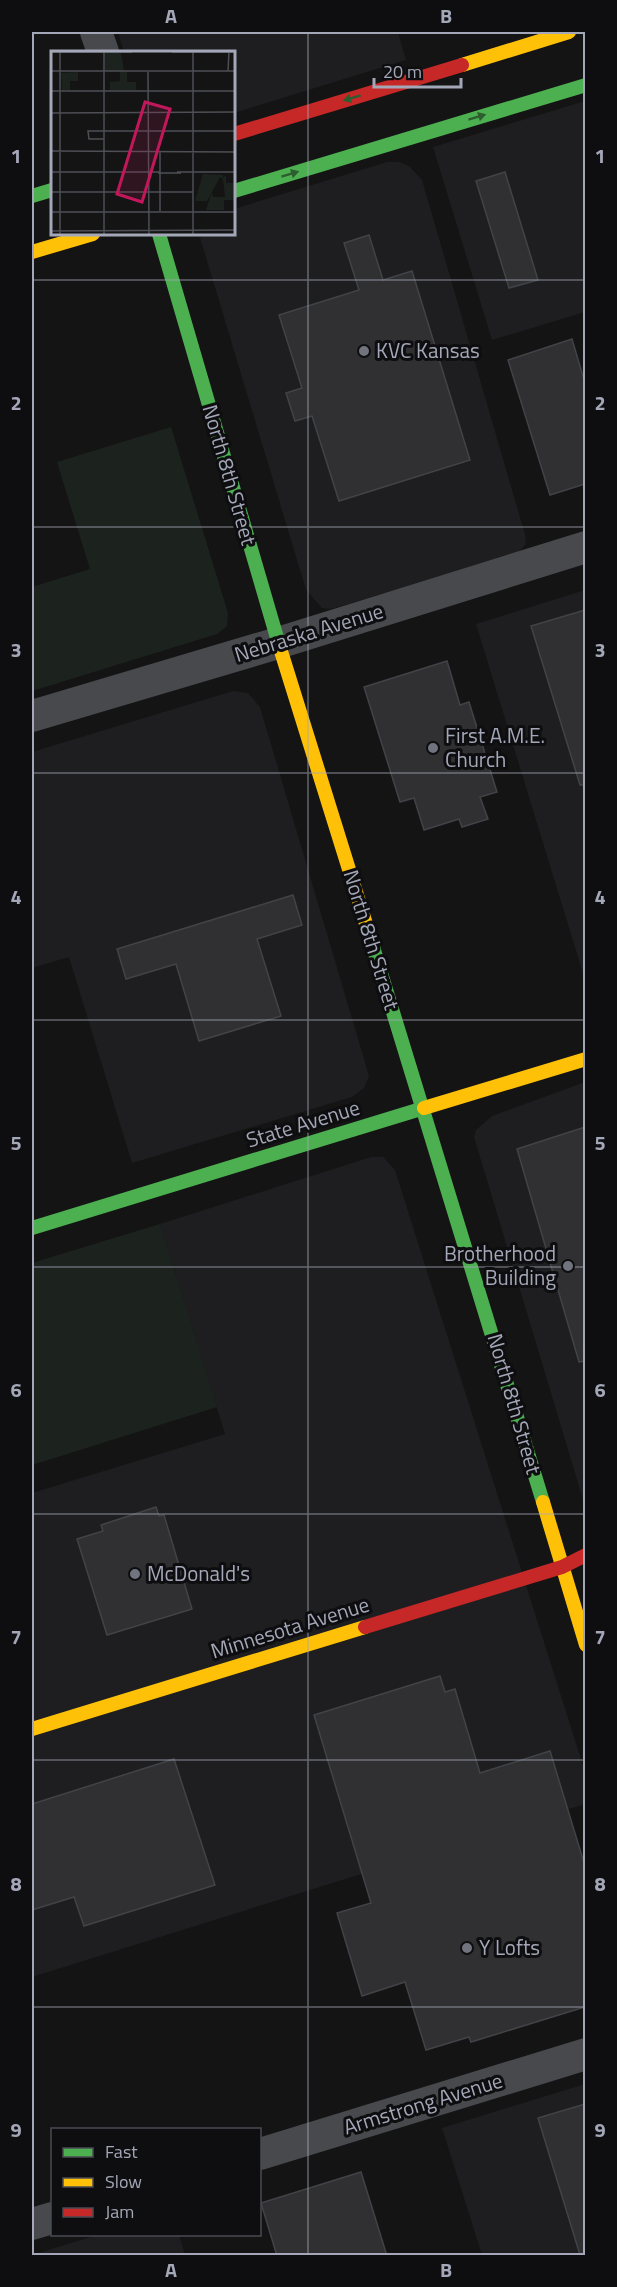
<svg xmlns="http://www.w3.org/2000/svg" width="617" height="2287" viewBox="0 0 617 2287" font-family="'Titillium Web',sans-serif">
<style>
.built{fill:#1e1e20}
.green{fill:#1c231e}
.building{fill:#303032;stroke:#424348;stroke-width:1.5}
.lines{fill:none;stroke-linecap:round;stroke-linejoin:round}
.street{stroke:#47494d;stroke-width:32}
.fast{stroke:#4caf50;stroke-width:14}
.slow{stroke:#ffc107;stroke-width:14}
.jam{stroke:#c62828;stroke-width:14}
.oneway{fill:#2d5e30}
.grid{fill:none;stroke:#a3a7b7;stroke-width:1.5;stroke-opacity:0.55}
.poi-dot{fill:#71747e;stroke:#0e0e10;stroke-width:2}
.labels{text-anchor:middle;stroke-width:6;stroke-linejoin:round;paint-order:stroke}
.poi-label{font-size:21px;fill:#a3a7b7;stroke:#0e0e10;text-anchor:start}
.street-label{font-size:21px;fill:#a3a7b7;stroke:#0e0e10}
.inset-road{fill:none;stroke:#4d4f55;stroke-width:1.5}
.view{fill:#c2185b;fill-opacity:0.15;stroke:#c2185b;stroke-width:3}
.inset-edge{fill:none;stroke:#a3a7b7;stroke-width:3}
.neatline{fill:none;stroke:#a3a7b7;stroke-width:2}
.grid-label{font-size:20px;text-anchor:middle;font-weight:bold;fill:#a3a7b7}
</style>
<rect width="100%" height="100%" fill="#141414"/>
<g class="built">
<path d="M118,32H398L406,60L234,113V52H124Z"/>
<path d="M585,101V312L492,340L433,147Z"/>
<path d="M387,162H399L409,166L422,180L526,538L525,545L517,554L331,609L322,608L306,590L199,234H234V209Z"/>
<path d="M585,590V980L476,624Z"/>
<path d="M233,691L248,693L260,707L369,1076L364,1088L352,1097L132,1163L69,957L32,968V752Z"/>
<path d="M585,1082V1506L474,1137L476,1130L492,1116Z"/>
<path d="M371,1157H383L395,1170L585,1772V1804L32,1977V1493L225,1434L160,1224Z"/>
<path d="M585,2084V2255H482L442,2128Z"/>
<path d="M179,2235L185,2255H32L97,2235Z"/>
</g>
<g class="green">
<path d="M171,427L228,613L227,626L217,634L32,691V587L90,569L57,462Z"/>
<path d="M160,1224L217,1407L32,1465V1263Z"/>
</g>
<g class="building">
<path d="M505,172L538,280L509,288L476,181Z"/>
<path d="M369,235L383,280L412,271L470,460L339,501L312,416L295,421L286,393L302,388L279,315L359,290L344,243Z"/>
<path d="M572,339L585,383V484L550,495L508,360Z"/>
<path d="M585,610V785H580L531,626Z"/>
<path d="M447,661L460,705L469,702L497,792L480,797L488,819L462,827L459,819L424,830L414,798L400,802L364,687Z"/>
<path d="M293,895L302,925L257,939L281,1016L199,1041L176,964L126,979L117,949Z"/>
<path d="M585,1127V1361L579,1362L517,1149Z"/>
<path d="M156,1507L159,1516L164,1515L192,1609L107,1635L77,1539L103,1531L101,1525Z"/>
<path d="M440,1676L445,1692L455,1689L480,1773L550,1751L585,1866V2007L471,2042L469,2037L426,2050L405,1982L362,1996L337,1913L371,1903L314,1715Z"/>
<path d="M174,1759L215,1885L84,1926L74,1897L32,1910V1804Z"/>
<path d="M585,2104V2254L580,2255L538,2118Z"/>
<path d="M361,2172L387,2256H277L261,2203Z"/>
</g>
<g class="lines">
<g class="street">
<path d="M96,32L103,52"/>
<path d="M32,716L278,643L586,547"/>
<path d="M260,2154L586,2054"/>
<path d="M32,2224L52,2218"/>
</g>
<g class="fast">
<path d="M234,191L586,85"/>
<path d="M32,196L52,190"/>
<path d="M159,234L280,648"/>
<path d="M366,924L543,1502"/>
<path d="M32,1228L424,1108"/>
</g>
<g class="slow">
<path d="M462,65L569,32"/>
<path d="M32,252L93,234"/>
<path d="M280,648L366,924"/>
<path d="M424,1108L586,1059"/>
<path d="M543,1502L586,1645"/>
<path d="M32,1729L365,1627"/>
</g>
<g class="jam">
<path d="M234,134L462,65"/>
<path d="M365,1627L562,1567L586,1555"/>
</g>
</g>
<defs><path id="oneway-solid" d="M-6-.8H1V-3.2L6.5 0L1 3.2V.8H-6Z" transform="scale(1.5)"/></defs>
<g class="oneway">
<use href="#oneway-solid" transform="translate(352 98) rotate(163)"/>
<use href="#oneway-solid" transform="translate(477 117) rotate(-17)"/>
<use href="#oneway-solid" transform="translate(290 174) rotate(-17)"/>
</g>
<path class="grid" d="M308,32V2256M32,280H586M32,527H586M32,773H586M32,1020H586M32,1267H586M32,1514H586M32,1760H586M32,2007H586"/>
<g class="poi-dot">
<circle cx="364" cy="351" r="6"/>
<circle cx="433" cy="748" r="6"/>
<circle cx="568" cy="1266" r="6"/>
<circle cx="135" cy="1574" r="6"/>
<circle cx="467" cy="1948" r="6"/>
</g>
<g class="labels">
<g class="poi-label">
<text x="376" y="358">KVC Kansas</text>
<text x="445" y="743">First A.M.E.<tspan x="445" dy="24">Church</tspan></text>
<text x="556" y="1261" text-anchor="end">Brotherhood<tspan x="556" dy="24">Building</tspan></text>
<text x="147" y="1581">McDonald's</text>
<text x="479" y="1955">Y Lofts</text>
</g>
<g class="street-label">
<text transform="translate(229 475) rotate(74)" y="7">North 8th Street</text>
<text transform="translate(309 633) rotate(-17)" y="7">Nebraska Avenue</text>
<text transform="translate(371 940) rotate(73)" y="7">North 8th Street</text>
<text transform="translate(303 1124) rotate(-17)" y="7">State Avenue</text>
<text transform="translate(514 1404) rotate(74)" y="7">North 8th Street</text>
<text transform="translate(290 1628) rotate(-17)" y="7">Minnesota Avenue</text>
<text transform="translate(423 2104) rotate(-17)" y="7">Armstrong Avenue</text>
</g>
</g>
<g transform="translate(51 51)">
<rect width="184" height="184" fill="#141414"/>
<path d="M54,2H70L73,20H54ZM27,21V30H19V39H11L10,22ZM69,21H76V31H85V39H59V31L69,30ZM152,123L172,124V127L175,124V132H184V149H173V159H155L161,141L162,146H174L172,128L169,126L156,150H144Z" fill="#1c231e"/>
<path class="inset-road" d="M142,0V184M0,1H81M121,1H185M0,20H185M177,20L178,0M97,21L98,184M0,40H185M0,62L185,61M53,80H185M53,88H38L37,80H53M0,100L185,101M0,121H109M126,121H185M107,122H130M0,141H142M109,160V101M0,161H185M0,180L185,179M9,184V0M53,184V0"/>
<path class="view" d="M94,51L119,58L91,151L66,143Z"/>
<rect width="184" height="184" class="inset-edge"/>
</g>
<rect width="617" height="2287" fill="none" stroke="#0e0e10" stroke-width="66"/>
<rect x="51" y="2128" width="210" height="108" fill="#0e0e10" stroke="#4a4b53" stroke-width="1.5"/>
<rect x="63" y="2148" width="30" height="9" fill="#4caf50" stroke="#4a4b53" stroke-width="1.5"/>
<text x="105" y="2158" font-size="18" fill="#a3a7b7">Fast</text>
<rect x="63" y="2178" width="30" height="9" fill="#ffc107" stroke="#4a4b53" stroke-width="1.5"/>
<text x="105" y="2188" font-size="18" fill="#a3a7b7">Slow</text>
<rect x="63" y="2208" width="30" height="9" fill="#c62828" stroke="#4a4b53" stroke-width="1.5"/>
<text x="105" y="2218" font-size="18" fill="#a3a7b7">Jam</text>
<path d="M374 78v9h87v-9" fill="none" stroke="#a3a7b7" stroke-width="3"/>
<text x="383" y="78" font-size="18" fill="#a3a7b7" stroke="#0e0e10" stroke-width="4.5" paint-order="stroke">20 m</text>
<rect x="33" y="33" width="551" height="2221" class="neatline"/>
<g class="grid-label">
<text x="171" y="23">A</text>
<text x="446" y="23">B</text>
<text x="16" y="163">1</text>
<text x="600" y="163">1</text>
<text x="16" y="410">2</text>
<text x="600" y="410">2</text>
<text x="16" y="657">3</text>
<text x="600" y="657">3</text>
<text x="16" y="904">4</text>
<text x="600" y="904">4</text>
<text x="16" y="1150">5</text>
<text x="600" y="1150">5</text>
<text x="16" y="1397">6</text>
<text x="600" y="1397">6</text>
<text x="16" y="1644">7</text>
<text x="600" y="1644">7</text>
<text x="16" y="1891">8</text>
<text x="600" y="1891">8</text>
<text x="16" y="2137">9</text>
<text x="600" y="2137">9</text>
<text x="171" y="2277">A</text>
<text x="446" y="2277">B</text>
</g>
</svg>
